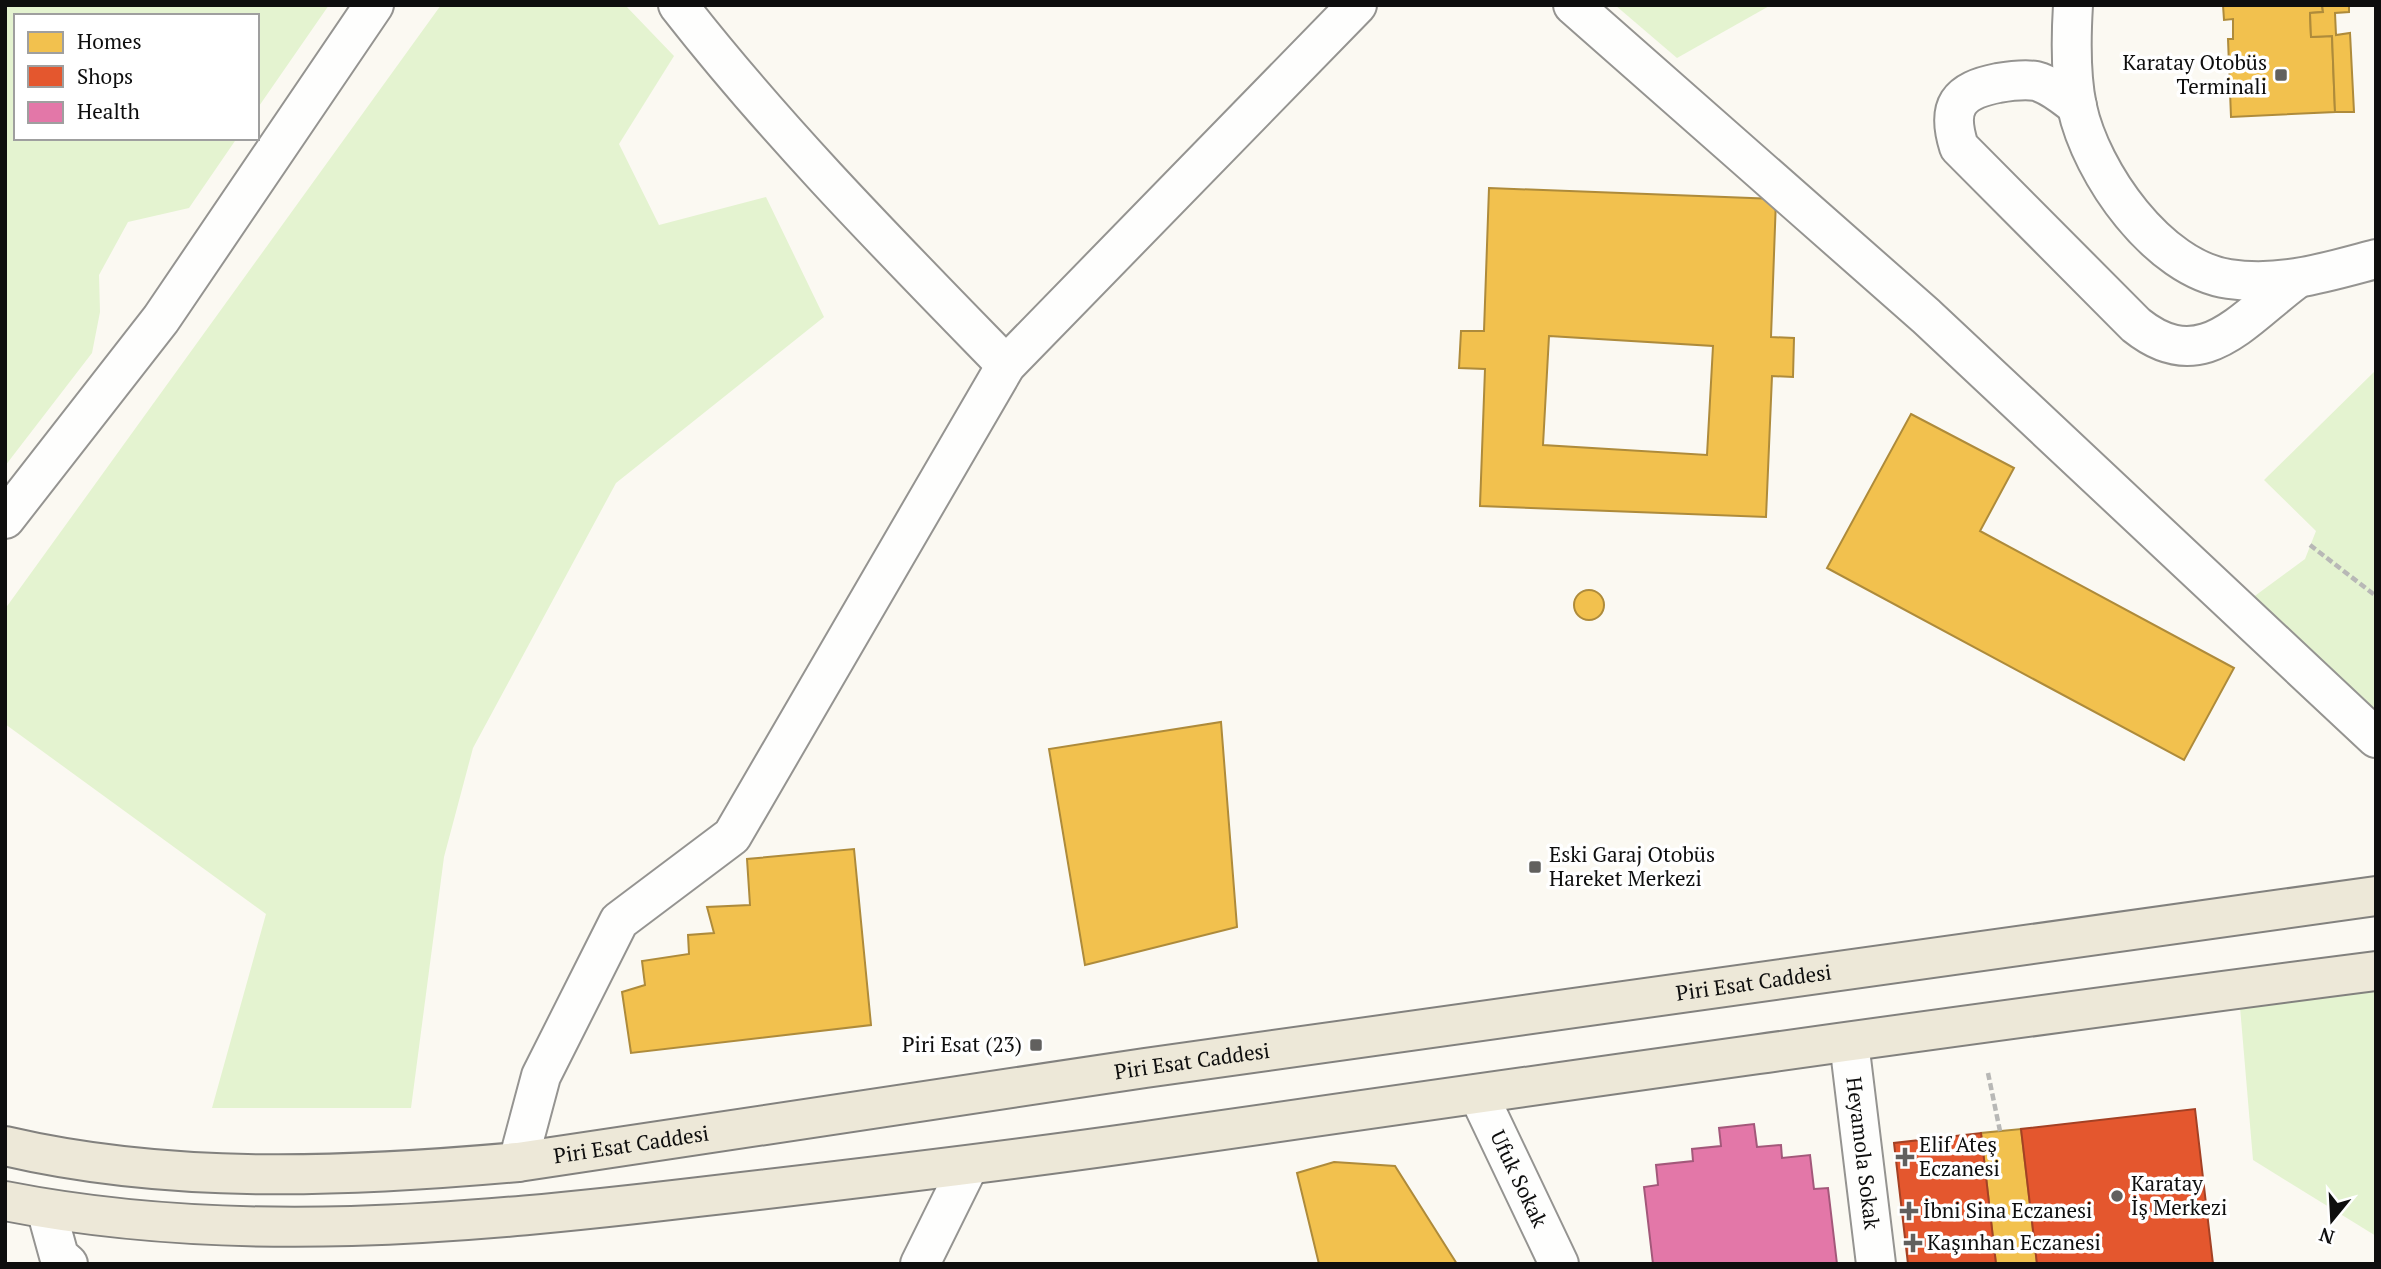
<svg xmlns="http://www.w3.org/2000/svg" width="2381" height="1269" viewBox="0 0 2381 1269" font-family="'PT Serif',serif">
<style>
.green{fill:#e4f3d0}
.homes{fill:#f2c14e;stroke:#ae8b3b;stroke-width:2;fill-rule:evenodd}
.shops{fill:#e4572e;stroke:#a44124;stroke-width:2}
.health{fill:#e377a8;stroke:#a3587a;stroke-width:2}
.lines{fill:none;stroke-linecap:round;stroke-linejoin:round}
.minor-casing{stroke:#959491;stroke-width:42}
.major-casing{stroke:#82817e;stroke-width:42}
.path{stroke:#b8b8b6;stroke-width:4.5;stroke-dasharray:7 3.5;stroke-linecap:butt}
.minor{stroke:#fefefd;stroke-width:38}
.major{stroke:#ede8d8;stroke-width:38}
.poi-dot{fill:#61605e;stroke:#fff;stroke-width:2.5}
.labels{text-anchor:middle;stroke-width:7;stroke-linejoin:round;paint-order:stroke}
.poi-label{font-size:21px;fill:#0e0e0e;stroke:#fff;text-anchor:start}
.street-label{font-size:21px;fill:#0e0e0e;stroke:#fff}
</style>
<rect width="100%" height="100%" fill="#fbf9f2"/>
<g class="green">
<path d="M5,5H329L257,109V16H16V138H237L189,208L128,222L99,275L100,312L92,353L5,466Z"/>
<path d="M441,5H625L674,56L619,144L659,225L766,197L824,317L616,483L473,748L444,857L411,1108H212L266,914L5,724V609Z"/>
<path d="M1615,5H1771L1677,58Z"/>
<path d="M2376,370V710L2252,598L2305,559L2316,531L2264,480Z"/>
<path d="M2376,989V1236L2253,1160L2240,1007Z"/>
</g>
<g class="homes">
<path d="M2223,5H2322L2323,12L2310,13L2311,37L2332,36L2335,112L2231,117L2228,39H2233V19L2224,20Z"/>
<path d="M2322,5H2349V12L2335,13L2336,35L2350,33L2354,112H2335L2332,36L2311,37L2310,13L2323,12Z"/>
<path d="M1489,188L1776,199L1771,337L1794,338L1793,377L1772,376L1766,517L1480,506L1485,369L1459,368L1461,331H1484ZM1549,336L1713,346L1707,455L1543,445Z"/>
<path d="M1911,414L2014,468L1980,531L2234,668L2184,760L1827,568Z"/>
<circle cx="1589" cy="605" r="15"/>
<path d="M1221,722L1237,927L1085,965L1049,749Z"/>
<path d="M854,849L871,1025L631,1053L622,992L645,985L642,961L689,954L688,935L714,933L707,907L750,905L747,859Z"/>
<path d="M2021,1129L2037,1264H1996L1981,1133Z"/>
<path d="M1334,1162L1395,1166L1457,1264H1319L1297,1173Z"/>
</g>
<g class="shops">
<path d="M2195,1109L2213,1264H2037L2021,1129Z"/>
<path d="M1981,1133L1996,1264H1908L1894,1143Z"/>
</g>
<path class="health" d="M1754,1124L1757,1147L1781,1145L1782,1158L1810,1155L1814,1189L1828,1188L1837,1264H1653L1644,1187L1658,1185L1656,1165L1693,1161L1692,1149L1721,1146L1719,1128Z"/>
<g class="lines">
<g class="minor-casing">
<g id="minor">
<path d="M678,5C778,133 893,249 1006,365"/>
<path d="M1573,5L1926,316L2376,738"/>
<path d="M2073,5C2071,38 2070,74 2077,107C2091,173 2158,269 2229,279C2280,287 2327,272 2376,259"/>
<path d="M2077,106C2065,97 2051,85 2036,81C2023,79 2010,81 1998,83C1958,91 1946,106 1959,147L2136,325C2201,377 2241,321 2294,281"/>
<path d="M5,519L161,319L374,5"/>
<path id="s1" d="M1849,1042L1876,1264"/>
<path id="s2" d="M1478,1094L1559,1264"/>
<path d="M518,1162L541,1076L619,921L732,836L1006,365L1357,5"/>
<path d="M46,1209L59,1256L68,1264"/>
<path d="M920,1264L968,1167"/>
</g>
</g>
<g class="major-casing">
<g id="major">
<path id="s3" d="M5,1146C172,1185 349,1177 518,1162L1145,1068L2376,896"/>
<path d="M5,1201C234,1246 469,1224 698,1197C846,1180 992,1163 1139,1142C1551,1083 1963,1024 2376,971"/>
</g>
</g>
<g class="path">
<path d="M2310,545L2376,596"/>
<path d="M1988,1073L2000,1131"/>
</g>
<use href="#minor" class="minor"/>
<use href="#major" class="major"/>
</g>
<g class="poi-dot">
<rect x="2274" y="68" width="14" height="14" rx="3.5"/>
<rect x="1528" y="860" width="14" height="14" rx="3.5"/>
<rect x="1029" y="1038" width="14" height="14" rx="3.5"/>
<path d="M1901.5 1146.5h7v7h7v7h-7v7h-7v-7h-7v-7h7z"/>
<circle cx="2117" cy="1196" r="7"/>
<path d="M1905.5 1200.5h7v7h7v7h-7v7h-7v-7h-7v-7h7z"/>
<path d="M1909.5 1232.5h7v7h7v7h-7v7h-7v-7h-7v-7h7z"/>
</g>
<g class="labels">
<g class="poi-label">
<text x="2267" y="70" text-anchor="end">Karatay Otobüs<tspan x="2267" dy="24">Terminali</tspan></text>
<text x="1549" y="862">Eski Garaj Otobüs<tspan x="1549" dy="24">Hareket Merkezi</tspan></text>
<text x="1022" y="1052" text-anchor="end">Piri Esat (23)</text>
<text x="1919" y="1152">Elif Ateş<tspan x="1919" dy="24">Eczanesi</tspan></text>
<text x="2131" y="1191">Karatay<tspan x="2131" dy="24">İş Merkezi</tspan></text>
<text x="1923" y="1218">İbni Sina Eczanesi</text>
<text x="1927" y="1250">Kaşınhan Eczanesi</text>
</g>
<g class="street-label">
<text dy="7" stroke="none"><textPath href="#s3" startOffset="1764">Piri Esat Caddesi</textPath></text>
<text dy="7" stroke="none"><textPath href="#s3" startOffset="1197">Piri Esat Caddesi</textPath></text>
<text dy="7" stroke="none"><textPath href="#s3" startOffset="630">Piri Esat Caddesi</textPath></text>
<text dy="7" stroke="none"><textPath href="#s1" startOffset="112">Heyamola Sokak</textPath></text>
<text dy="7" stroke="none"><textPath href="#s2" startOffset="94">Ufuk Sokak</textPath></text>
</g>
</g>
<rect width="2381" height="1269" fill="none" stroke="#0e0e0e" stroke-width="14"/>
<rect x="14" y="14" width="245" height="126" fill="#ffffff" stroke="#9f9f9f" stroke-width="2"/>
<rect x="28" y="32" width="35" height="21" fill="#f2c14e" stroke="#9f9f9f" stroke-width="2"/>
<text x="77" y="49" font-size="21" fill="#0e0e0e">Homes</text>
<rect x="28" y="66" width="35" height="21" fill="#e4572e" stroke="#9f9f9f" stroke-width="2"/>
<text x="77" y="84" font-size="21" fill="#0e0e0e">Shops</text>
<rect x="28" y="102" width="35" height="21" fill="#e377a8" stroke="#9f9f9f" stroke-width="2"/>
<text x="77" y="119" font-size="21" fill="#0e0e0e">Health</text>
<g transform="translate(2332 1220) rotate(198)" stroke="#ffffff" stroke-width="5" paint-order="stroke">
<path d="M0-5L12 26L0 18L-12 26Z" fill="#0e0e0e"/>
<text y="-10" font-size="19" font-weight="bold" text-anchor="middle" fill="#0e0e0e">N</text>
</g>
</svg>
